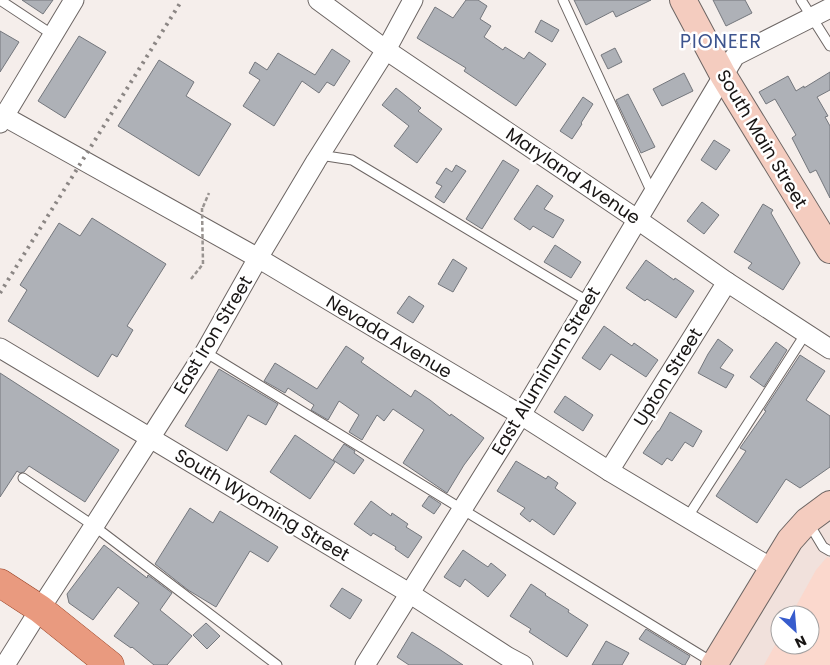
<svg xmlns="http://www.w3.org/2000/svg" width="830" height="665" viewBox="0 0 830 665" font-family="Poppins,sans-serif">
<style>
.built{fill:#f1e1dc;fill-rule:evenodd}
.green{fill:#fbd8cd}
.building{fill:#aeb1b7;stroke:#74777d}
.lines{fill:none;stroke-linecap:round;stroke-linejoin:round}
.lane-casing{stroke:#6c6563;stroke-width:11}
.street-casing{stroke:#6c6563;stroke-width:21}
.secondary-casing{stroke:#6c6563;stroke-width:28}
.primary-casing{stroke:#963f22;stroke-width:29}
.path{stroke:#989390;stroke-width:2.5;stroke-dasharray:4 2.5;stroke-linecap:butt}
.lane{stroke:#fff;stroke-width:9}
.street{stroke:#fff;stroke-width:19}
.secondary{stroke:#f4ccbf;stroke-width:26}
.primary{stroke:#e99a7f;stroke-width:28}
.rail{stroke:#8b8684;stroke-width:4;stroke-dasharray:2.5 5;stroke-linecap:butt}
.path-bridge{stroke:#989390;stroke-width:2.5;stroke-dasharray:4 2.5;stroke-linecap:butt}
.labels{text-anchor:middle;stroke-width:5;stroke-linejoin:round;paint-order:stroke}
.street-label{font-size:18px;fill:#181514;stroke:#fff}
.neighbourhood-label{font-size:19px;letter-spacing:1px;fill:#3d548e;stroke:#fff}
</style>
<rect width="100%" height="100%" fill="#f5eeeb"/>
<path class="built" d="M830,504V665H714ZM780,615H810V645H780Z"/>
<path class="green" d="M827,557L830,558V665H764L780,636V645H810V615H791L816,570Z"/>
<g class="building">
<path d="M22,0H53L43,14Z"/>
<path d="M466,0H478L487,6L480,19L491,26L484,37L503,50L505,47L524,59L529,52L546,64L516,106L464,71L466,68L417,38L435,7L453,18Z"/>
<path d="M574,0H651L616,17L613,11L586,25Z"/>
<path d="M713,0H745L752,13L726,26Z"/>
<path d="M541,20L559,30L552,42L535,32Z"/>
<path d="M0,31L19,42L0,72Z"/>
<path d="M79,36L106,52L65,118L38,101Z"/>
<path d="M615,48L622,62L608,69L601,55Z"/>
<path d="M332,49L350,61L334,86L327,82L319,93L302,81L274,126L243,106L260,80L249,73L255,62L267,70L278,53L315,75Z"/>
<path d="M159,60L194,82L186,96L231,124L199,176L118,126Z"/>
<path d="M830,72V90L817,97L828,116L825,117L830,126V198L816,170L810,173L792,138L796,135L775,99L766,104L759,92L788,76L796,91L804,86V88Z"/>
<path d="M684,73L693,91L662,106L653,89Z"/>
<path d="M396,88L421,108L418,111L442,129L417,163L394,146L409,126L382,105Z"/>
<path d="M628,94L655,147L641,153L616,100Z"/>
<path d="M583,97L593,104L581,123L582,124L572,139L560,131Z"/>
<path d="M714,140L730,150L716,170L701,160Z"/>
<path d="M503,160L519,170L482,229L466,219Z"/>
<path d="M456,165L466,171L444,203L435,197L442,186L436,183L446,168L452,172Z"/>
<path d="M537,185L553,196L544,209L564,220L553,238L533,226L530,230L514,219Z"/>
<path d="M702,202L719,215L704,234L687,221Z"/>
<path d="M763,204L773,210L771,213L800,263L783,290L748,268L752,263L734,252Z"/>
<path d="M92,218L166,264L127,326L133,330L117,357L112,354L98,377L8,321L27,290L20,285L59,223L80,236Z"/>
<path d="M555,245L581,262L571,278L544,262Z"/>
<path d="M453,259L467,268L453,292L438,284Z"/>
<path d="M646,260L674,280L675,278L694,291L676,318L647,299L645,301L626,288Z"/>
<path d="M409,296L424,306L413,323L397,313Z"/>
<path d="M604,326L632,346L634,343L658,360L646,377L611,354L600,370L582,358Z"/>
<path d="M718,339L733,350L720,368L734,375L726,388L698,373L708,354Z"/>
<path d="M776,342L787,350L764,387L750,377Z"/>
<path d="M346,346L364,358L361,362L411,397L415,390L430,400L450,416L451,414L484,438L464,465L447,493L403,463L424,430L393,409L384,421L377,415L362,440L349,432L359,415L339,401L328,420L311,410L314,405L288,388L285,393L264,381L275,363L317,389Z"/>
<path d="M800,355L825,371L806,400L830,416V467L800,488L786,479L757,523L716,496L746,451L740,448L766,411L764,410Z"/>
<path d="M219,369L278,404L266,425L248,415L227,451L185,426Z"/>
<path d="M0,373L119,450L85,502L29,466L24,472L20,473L17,471L0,497Z"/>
<path d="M565,396L593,415L583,431L554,412Z"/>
<path d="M670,412L702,431L693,447L685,442L672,461L667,458L662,465L643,453L658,431H659Z"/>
<path d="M295,435L335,462L310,499L270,472Z"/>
<path d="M344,444L355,451L354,453L364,460L354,474L333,460Z"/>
<path d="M516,461L546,479L548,476L558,483L555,488L576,503L554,535L532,519L530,522L520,514L525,508L497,491Z"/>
<path d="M429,496L441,504L434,514L422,506Z"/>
<path d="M371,501L391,516L392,513L408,524L406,527L422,537L408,558L395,549L396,547L373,533L371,536L354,524Z"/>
<path d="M190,508L213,523L220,511L278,547L268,562L250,551L216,607L188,590L155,564Z"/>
<path d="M104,545L147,578L148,575L172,593L160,610L192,636L167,665H154L132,647L131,648L114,636L139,603L118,587L93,620L69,603L67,594Z"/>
<path d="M463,550L488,567L491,563L506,575L488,597L465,579L460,587L444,577Z"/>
<path d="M531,584L546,594L545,595L569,610L568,612L588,625L567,657L529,632L531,629L510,616Z"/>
<path d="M342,588L362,600L350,619L330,606Z"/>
<path d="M206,623L220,636L207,649L193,635Z"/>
<path d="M646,629L690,656L685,665H683L639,639Z"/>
<path d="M412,632L439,649L463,665H409L397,657Z"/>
<path d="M606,641L629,653L622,665H592Z"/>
</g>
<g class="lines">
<g class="lane-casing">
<g id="lane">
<path d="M0,0L53,35"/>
<path d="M563,0L653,195"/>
<path d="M801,0L830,46"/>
<path d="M320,155L352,160L589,302"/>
<path d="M205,352L712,662"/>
<path d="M23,478L94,526L277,665"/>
<path d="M687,518L806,333"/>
<path d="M808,522L823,547L830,551"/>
</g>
</g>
<g class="street-casing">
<g id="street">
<path d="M318,0L386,50L638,220L727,282L830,349"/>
<path d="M0,114L258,258L521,415L609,471L773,569"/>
<path d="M0,123L74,0"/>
<path d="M0,348L409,593L508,657L523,665"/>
<path d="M609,471L727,282"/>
<path d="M5,665L40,609L94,526L205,352L258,258L316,161L386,50L413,0"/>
<path d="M365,665L521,415L735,56L830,8"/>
</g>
</g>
<g class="secondary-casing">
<g id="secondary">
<path d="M683,0L723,75L830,250"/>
<path d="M714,665L790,540L807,521L830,504"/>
</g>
</g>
<g class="primary-casing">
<path id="primary" d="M0,583L40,609L110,665"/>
</g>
<g class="path">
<path d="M203,207L209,193"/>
<path d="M191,279L203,264"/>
</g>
<use href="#lane" class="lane"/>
<use href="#street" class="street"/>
<use href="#secondary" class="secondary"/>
<use href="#primary" class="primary"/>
<path class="rail" d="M0,293L182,0"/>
<path class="path-bridge" d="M202,208L203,264"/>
</g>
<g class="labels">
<g class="street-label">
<text transform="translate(762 139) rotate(59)" y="6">South Main Street</text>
<text transform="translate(573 176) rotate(34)" y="6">Maryland Avenue</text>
<text transform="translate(213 335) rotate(-59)" y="6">East Iron Street</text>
<text transform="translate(389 337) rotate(31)" y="6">Nevada Avenue</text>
<text transform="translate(546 371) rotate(-59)" y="6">East Aluminum Street</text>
<text transform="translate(668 377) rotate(-58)" y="6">Upton Street</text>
<text transform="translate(262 505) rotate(31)" y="6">South Wyoming Street</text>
</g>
<g class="neighbourhood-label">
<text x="721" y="48">PIONEER</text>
</g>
</g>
<g transform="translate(795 630) rotate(154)"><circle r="24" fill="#ffffff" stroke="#a3a1a1"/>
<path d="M0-4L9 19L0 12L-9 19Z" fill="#375ccd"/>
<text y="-8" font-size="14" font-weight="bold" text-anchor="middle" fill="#181514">N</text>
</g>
</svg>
